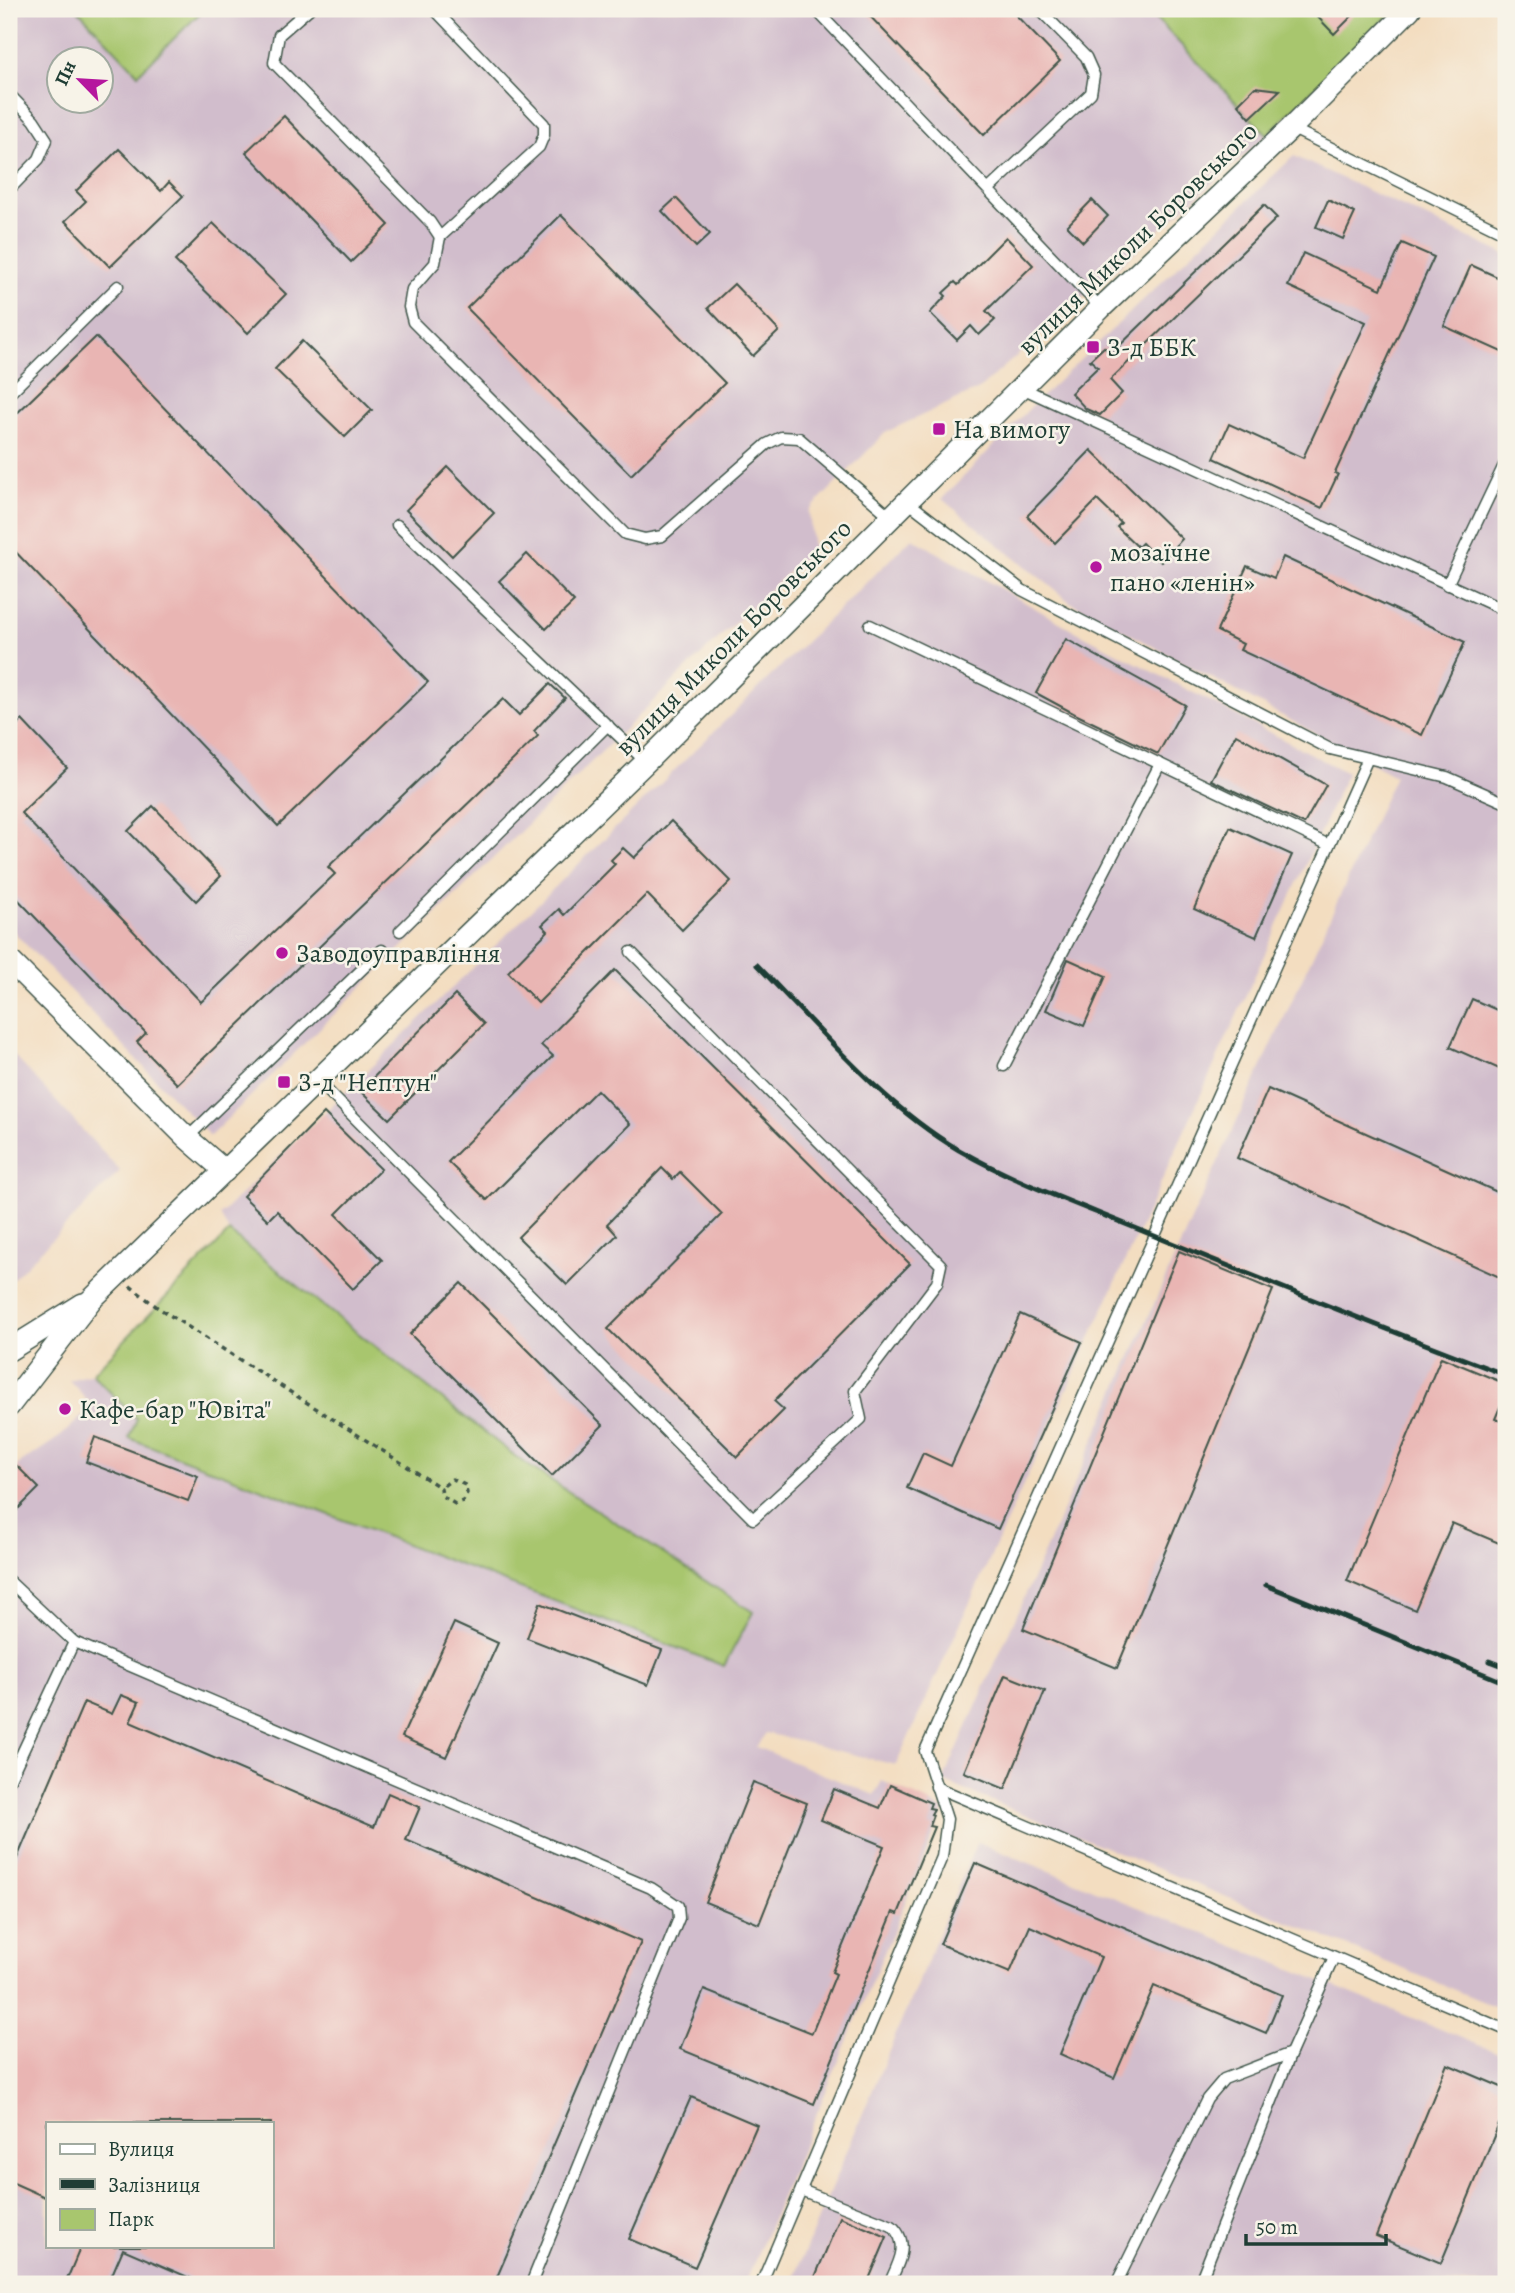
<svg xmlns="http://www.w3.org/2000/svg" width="1515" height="2293" viewBox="0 0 1515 2293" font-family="Alegreya,serif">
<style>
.industrial{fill:#d1bdcc;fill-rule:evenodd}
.green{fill:#a8c66e;stroke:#648251;stroke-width:2}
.building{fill:#e9b5b3}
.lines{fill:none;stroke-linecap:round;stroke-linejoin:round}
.lane-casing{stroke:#3f5549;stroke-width:13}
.street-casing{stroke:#3f5549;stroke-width:24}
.path{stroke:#3f5549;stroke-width:3.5;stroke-dasharray:5 5;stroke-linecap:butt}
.lane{stroke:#fff;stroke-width:10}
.street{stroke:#fff;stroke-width:21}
.rail{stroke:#1f3d34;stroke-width:5}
.poi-dot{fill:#b5179e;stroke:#f7f3e8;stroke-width:2.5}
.labels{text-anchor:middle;stroke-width:5;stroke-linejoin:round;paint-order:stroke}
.street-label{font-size:26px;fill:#1f3d34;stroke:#f7f3e8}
.poi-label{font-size:26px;fill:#1f3d34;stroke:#f7f3e8;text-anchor:start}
</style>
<rect width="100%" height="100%" fill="#f7f3e8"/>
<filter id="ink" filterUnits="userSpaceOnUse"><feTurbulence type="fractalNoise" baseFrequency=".0143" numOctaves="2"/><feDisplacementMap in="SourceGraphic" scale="14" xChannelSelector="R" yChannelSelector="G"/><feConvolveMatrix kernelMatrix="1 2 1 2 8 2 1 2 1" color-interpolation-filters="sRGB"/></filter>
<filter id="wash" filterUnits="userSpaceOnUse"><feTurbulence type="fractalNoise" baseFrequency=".00686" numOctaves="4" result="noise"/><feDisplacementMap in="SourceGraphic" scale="28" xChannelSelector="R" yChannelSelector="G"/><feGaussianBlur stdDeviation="1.57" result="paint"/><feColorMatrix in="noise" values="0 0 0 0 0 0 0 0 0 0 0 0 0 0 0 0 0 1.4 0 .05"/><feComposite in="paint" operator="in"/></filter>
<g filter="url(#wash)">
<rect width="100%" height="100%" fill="#f3ddc0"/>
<g class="industrial">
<path d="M9,9H77L138,74L204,9H1147L1267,135L979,389L886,432L809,511L813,549L681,674L210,1136L9,927ZM60,60H102V102H60Z"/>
<path d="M1294,156L1506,255V2011L943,1781L1190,1223L1395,776L1070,602L942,499L1031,407Z"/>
<path d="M912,538L1077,632L1347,773L896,1765L766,1733L756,1747L874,1795L882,1781L944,1810L745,2284H9V1471L61,1436L93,1406L69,1380L92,1374L137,1419L129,1438L724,1666L752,1612L520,1460L229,1232L220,1215ZM47,2123H271V2246H47Z"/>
<path d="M9,1050L120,1171L9,1283Z"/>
<path d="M977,1842L1506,2056V2284H791Z"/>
</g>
<g class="green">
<path d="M77,9H204L138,74Z"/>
<path d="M1147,9H1395L1267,135Z"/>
<path d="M229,1232L520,1460L753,1612L724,1666L129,1438L137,1419L92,1374Z"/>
</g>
<g id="blocks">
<g class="building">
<path d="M863,9H1010L1060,61L984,135Z"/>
<path d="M1310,9H1359L1334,34Z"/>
<path d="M1255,87L1280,90L1250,118L1238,104Z"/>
<path d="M284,116L389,225L351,262L246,152Z"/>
<path d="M119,149L161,191L169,182L183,196L110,267L65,221L86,201L76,191Z"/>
<path d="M676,198L710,234L696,247L662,211Z"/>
<path d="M1092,200L1108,216L1083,242L1067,226Z"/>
<path d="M1328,200L1355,213L1343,239L1316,227Z"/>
<path d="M1264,205L1277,218L1110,380L1122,393L1100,415L1086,409L1071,393L1098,367L1090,360L1104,347L1111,354Z"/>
<path d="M561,215L725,383L631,475L467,308Z"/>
<path d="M213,223L286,294L248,333L175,261Z"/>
<path d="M1006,237L1033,265L986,311L995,320L979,335L971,326L957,340L930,313L946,296L943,293L955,282L958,285Z"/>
<path d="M1402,243L1434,257L1335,473L1338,474L1322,508L1214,458L1229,424L1303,458L1366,322L1288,286L1303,253L1381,289Z"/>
<path d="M1471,265L1506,281V354L1444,326Z"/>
<path d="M734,284L779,331L753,356L708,308Z"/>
<path d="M96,337L428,682L278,826L9,545V421Z"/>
<path d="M302,341L372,410L345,437L275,369Z"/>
<path d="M1091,450L1182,539L1161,562L1142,543L1138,547L1117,527L1121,523L1097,500L1055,543L1027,516Z"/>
<path d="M448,467L494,513L452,556L406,510Z"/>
<path d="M527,554L574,602L546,629L499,581Z"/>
<path d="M1283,557L1465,642L1422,735L1240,650L1243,644L1217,631L1247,566L1274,578Z"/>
<path d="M1066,639L1185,705L1158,754L1075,714L1036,693Z"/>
<path d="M550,684L565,698L534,731L538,736L177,1084L137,1042L146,1033L9,890V733L22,720L67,768L21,813L201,1002L335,874L328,867L503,699L519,715Z"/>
<path d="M1236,734L1326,785L1304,824L1211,780Z"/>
<path d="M153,806L221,876L196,901L128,831Z"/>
<path d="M671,821L731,881L682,930L647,894L538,1003L508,972L548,931L542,925L559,909L564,915L615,864L611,860L623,848L634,858Z"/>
<path d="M1230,827L1292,855L1256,937L1194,909Z"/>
<path d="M1068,959L1106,976L1084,1026L1046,1010Z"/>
<path d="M615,970L910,1264L774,1401L784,1410L737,1457L608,1329L722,1214L680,1172L673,1179L662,1168L607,1224L617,1235L567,1285L518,1237L630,1124L597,1090L487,1200L448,1162L553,1056L541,1045Z"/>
<path d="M455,995L484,1024L389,1119L360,1091Z"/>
<path d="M1472,999L1506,1014V1072L1450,1047Z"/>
<path d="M1268,1089L1506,1196V1280L1237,1158Z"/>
<path d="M324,1113L381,1169L336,1214L382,1260L353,1289L277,1211L268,1220L243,1196Z"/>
<path d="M1179,1251L1273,1290L1117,1668L1023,1629Z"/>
<path d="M461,1283L603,1425L552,1476L410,1334Z"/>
<path d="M1020,1314L1082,1342L998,1529L907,1488L923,1453L951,1466Z"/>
<path d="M1441,1357L1506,1384V1393L1495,1419L1506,1423V1546L1452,1523L1415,1610L1347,1581Z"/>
<path d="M95,1437L198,1476L188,1501L86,1462Z"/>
<path d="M9,1458L39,1488L9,1518Z"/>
<path d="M540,1603L662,1650L648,1685L527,1638Z"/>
<path d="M454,1623L498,1643L446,1757L402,1737Z"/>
<path d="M1005,1675L1045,1691L1005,1789L964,1772Z"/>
<path d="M121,1695L139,1702L130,1722L374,1827L388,1793L420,1807L406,1840L641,1942L494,2284H204L123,2249L108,2284H65L81,2246H271V2123H47V2198L9,2181V1877L84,1702L112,1714Z"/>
<path d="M753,1782L807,1803L759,1924L705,1902Z"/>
<path d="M890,1785L931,1803L929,1808L934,1809L931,1814L933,1815L929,1826L934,1827L898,1914L893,1912L814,2104L680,2049L704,1990L812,2033L836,1974L832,1972L884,1846L821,1820L834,1789L880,1808Z"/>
<path d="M975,1863L1282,1995L1266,2033L1154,1986L1114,2078L1060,2054L1101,1957L1030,1926L1010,1973L940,1944Z"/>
<path d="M1447,2064L1506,2089V2127L1499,2124L1441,2263L1376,2236Z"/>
<path d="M691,2097L757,2125L695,2267L629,2239Z"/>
<path d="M840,2217L887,2237L867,2284H812Z"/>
</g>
</g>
</g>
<g filter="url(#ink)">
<use href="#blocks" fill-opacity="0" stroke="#3f5549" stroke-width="2"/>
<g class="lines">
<g class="lane-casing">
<g id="lane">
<path d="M309,9L279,35L274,63L430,222L440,237"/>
<path d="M434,9L544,124V135L539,147L440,237L435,263L412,289L409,307L413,322L625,534L645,539L662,536L767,444L781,437L799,438L892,518"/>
<path d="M815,9L1101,308"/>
<path d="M9,94L34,120L47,140L39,159L9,190"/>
<path d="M1291,128L1506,234"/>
<path d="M989,189L1091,93L1094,75L1086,57L1039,9"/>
<path d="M1022,388L1506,611"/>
<path d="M9,394L118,286"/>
<path d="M908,502L1022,590L1330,749L1447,777L1506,803"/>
<path d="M397,525L646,762"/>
<path d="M1447,585L1506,461"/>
<path d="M870,625L1329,845"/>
<path d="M400,931L608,725"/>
<path d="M1004,1066L1160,764"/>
<path d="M316,1079L753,1519L861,1419L855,1391L937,1283L941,1265L631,952"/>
<path d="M187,1138L382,950"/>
<path d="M9,1581L74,1642L651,1888L678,1906L679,1918L531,2284"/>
<path d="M9,1781L74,1642"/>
<path d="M936,1787L1506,2030"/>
<path d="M801,2190L892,2226C911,2244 898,2264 889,2284"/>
<path d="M761,2284L942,1857L947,1819L925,1751L1368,758"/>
<path d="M1116,2284L1207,2099L1224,2079L1291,2053"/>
<path d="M1199,2284L1291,2053L1334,1957"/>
</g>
</g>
<g class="street-casing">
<g id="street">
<path d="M9,960L187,1138L225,1171"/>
<path d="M9,1350L83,1304"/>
<path d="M9,1406L91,1300L646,762L1101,308L1291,128L1410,9"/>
</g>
</g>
<path class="path" d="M130,1286L157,1307L441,1488L442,1496L455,1504L463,1501L467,1493L465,1485L452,1479L441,1488"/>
<use href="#lane" class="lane"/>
<use href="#street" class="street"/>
<g class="rail">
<path d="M757,965C819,1028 882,1105 959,1150C1022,1186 1091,1209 1157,1237C1273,1284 1389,1331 1506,1375"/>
<path d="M1266,1585L1506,1683"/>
<path d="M1490,1661L1506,1667"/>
</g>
</g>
</g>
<g class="poi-dot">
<rect x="1086" y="340" width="14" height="14" rx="3.5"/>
<rect x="932" y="422" width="14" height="14" rx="3.5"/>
<circle cx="1096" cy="567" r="7"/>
<circle cx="282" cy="953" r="7"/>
<rect x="277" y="1075" width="14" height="14" rx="3.5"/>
<circle cx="65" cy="1409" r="7"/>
</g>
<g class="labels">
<g class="street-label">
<text transform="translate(1137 238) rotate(-44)" y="9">вулиця Миколи Боровського</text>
<text transform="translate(733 637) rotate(-45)" y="9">вулиця Миколи Боровського</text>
</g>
<g class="poi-label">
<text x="1107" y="356">З-д ББК</text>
<text x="953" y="438">На вимогу</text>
<text x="1110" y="561">мозаїчне<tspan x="1110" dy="30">пано «ленін»</tspan></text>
<text x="296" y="962">Заводоуправління</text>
<text x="298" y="1091">З-д "Нептун"</text>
<text x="79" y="1418">Кафе-бар "Ювіта"</text>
</g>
</g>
<rect width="1515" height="2293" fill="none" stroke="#f7f3e8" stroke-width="35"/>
<rect x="46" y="2122" width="228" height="126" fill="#f7f3e8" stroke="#a1aaa0" stroke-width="2"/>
<rect x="60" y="2144" width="35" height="10" fill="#ffffff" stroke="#a1aaa0" stroke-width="2"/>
<text x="108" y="2156" font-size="21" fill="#1f3d34">Вулиця</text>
<rect x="60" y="2179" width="35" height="10" fill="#1f3d34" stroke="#a1aaa0" stroke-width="2"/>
<text x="108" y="2192" font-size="21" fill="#1f3d34">Залізниця</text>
<rect x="60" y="2209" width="35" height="21" fill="#a8c66e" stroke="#a1aaa0" stroke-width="2"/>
<text x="108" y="2226" font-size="21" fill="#1f3d34">Парк</text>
<g transform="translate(80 80) rotate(295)"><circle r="33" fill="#f7f3e8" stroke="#a1aaa0" stroke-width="2"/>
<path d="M0-5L12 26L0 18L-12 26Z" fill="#b5179e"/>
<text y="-10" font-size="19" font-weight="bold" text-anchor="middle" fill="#1f3d34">Пн</text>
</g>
<path d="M1246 2234v10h140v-10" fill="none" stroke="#1f3d34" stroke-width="3.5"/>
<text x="1256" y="2234" font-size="21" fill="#1f3d34" stroke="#f7f3e8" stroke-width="5" paint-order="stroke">50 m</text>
</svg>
